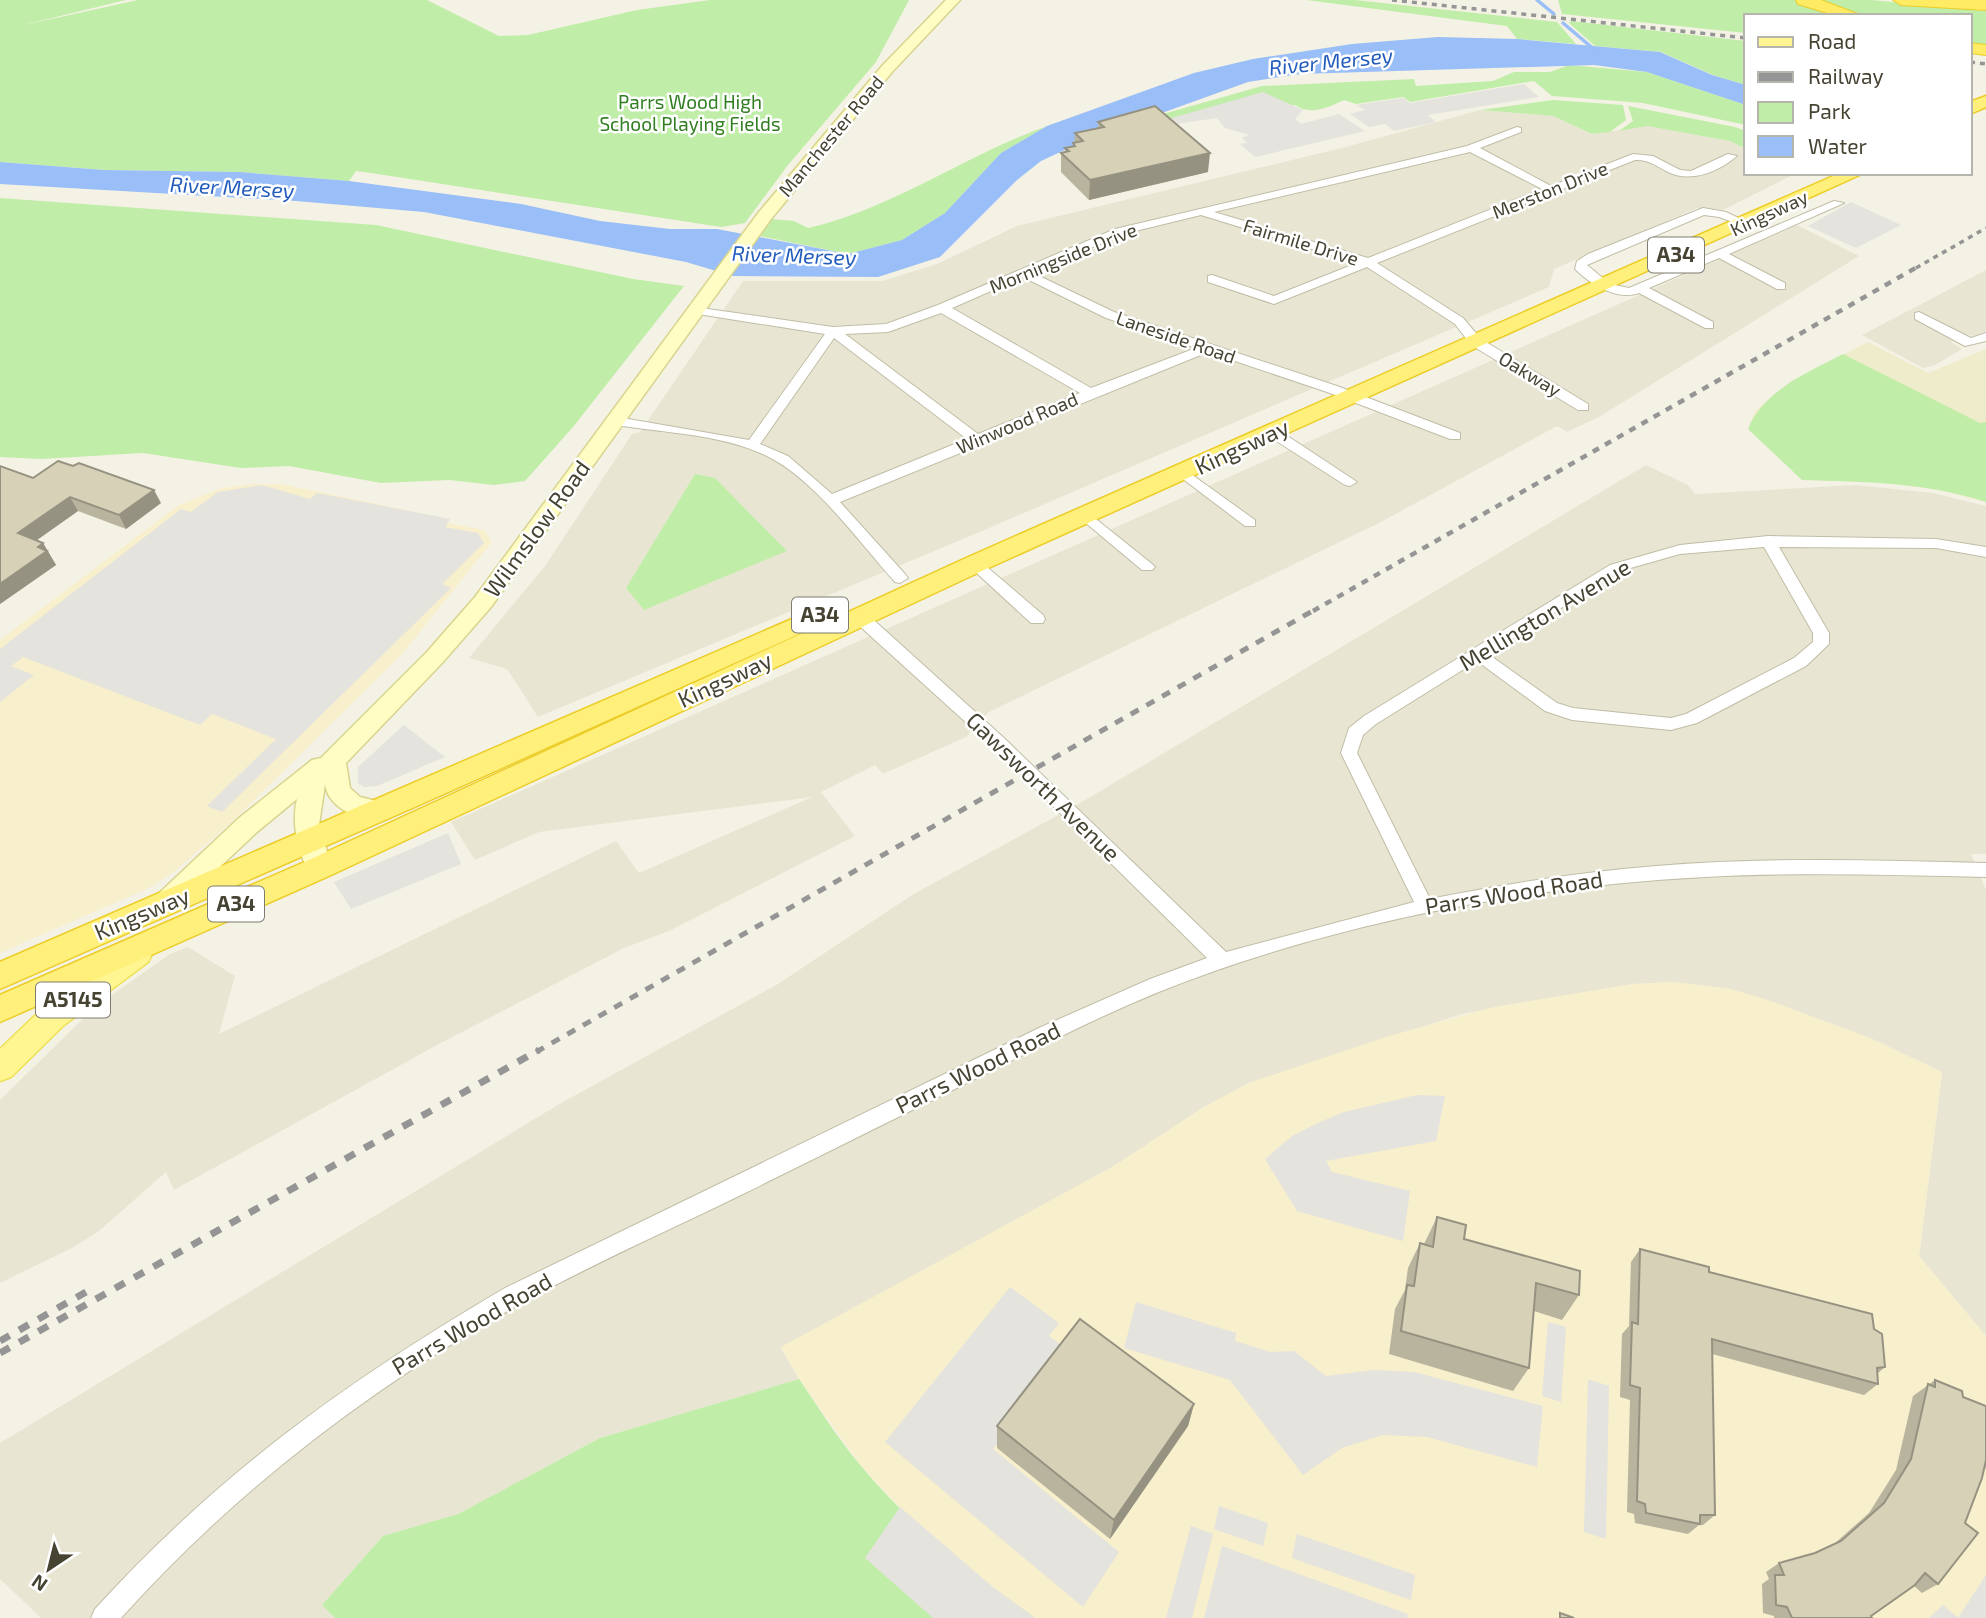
<svg xmlns="http://www.w3.org/2000/svg" width="1986" height="1618" viewBox="0 0 1986 1618" font-family="'Exo 2',sans-serif">
<style>
.residential{fill:#e8e6d2;fill-rule:evenodd}
.commercial{fill:#f8efcd}
.education{fill:#efeccc}
.green{fill:#c0eda8}
.parking{fill:#e4e3dd}
.water{fill:#9abef7}
.lines{fill:none;stroke-linecap:round;stroke-linejoin:round}
.stream{stroke:#9abef7;stroke-width:3.5}
.minor-casing{stroke:#c0bda6;stroke-width:2}
.secondary-casing{stroke:#d8d48f;stroke-width:3}
.primary-casing{stroke:#efe157;stroke-width:3}
.trunk-casing{stroke:#eccc26;stroke-width:3}
.motorway-casing{stroke:#eccc26;stroke-width:2}
.minor{fill:#fff;fill-rule:evenodd}
.secondary{fill:#fffdc3;fill-rule:evenodd}
.primary{fill:#fff692;fill-rule:evenodd}
.trunk{fill:#fff07b;fill-rule:evenodd}
.motorway{fill:#ffeb64;fill-rule:evenodd}
.rail-far3{stroke:#959595;stroke-width:3.5;stroke-dasharray:5 5;stroke-linecap:butt}
.rail-far2{stroke:#959595;stroke-width:4.5;stroke-dasharray:7 7;stroke-linecap:butt}
.rail-far1{stroke:#959595;stroke-width:5;stroke-dasharray:9 9;stroke-linecap:butt}
.rail{stroke:#959595;stroke-width:7;stroke-dasharray:11 11;stroke-linecap:butt}
.wall{fill:#b9b49e}
.shaded-wall{fill:#969281}
.building{fill:#d7d1b8;stroke:#969281;stroke-width:2}
.labels{text-anchor:middle;stroke-width:5;stroke-linejoin:round;paint-order:stroke}
.far-park-label{font-size:19px;fill:#317e21;stroke:#fff}
.far-street-label{font-size:19px;fill:#474333;stroke:#fff}
.far-water-label{font-size:21px;font-style:italic;fill:#225cbd;stroke:#fff}
.shield{fill:#fff;stroke:#7e7b70;stroke-width:2}
.shield-label{font-size:21px;font-weight:bold;fill:#474333}
.street-label{font-size:23px;fill:#474333;stroke:#fff}
</style>
<rect width="100%" height="100%" fill="#f4f2e4"/>
<g class="residential">
<path d="M1480,110L1553,116L1592,134L1647,126L1730,141L1746,149V173H1797L1723,210L1697,208L1554,269L1549,287L989,528L538,717L507,669L469,658L545,566L632,434L640,432L743,281H882L937,264L1017,226L1342,148ZM695,474L786,551L644,610L626,588Z"/>
<path d="M1797,225L1859,256L1599,417L1567,432L1557,426L1379,523L989,712L966,737L883,774L875,765L821,792L855,836L669,931L624,948L437,1045L174,1190L166,1172L99,1231L74,1247L0,1283V1100L96,1006L170,954L188,947L235,976L219,1034L616,841L639,873L812,797L539,832L475,860L451,822Z"/>
<path d="M1986,270V331L1974,336L1964,334L1951,342L1962,349L1935,365L1923,368L1862,335Z"/>
<path d="M1646,465L1688,485L1695,494L1855,485L1933,493L1986,506V854H1971L1986,890V1336L1919,1256L1942,1072L1870,1038L1731,989L1673,982L1633,984L1462,1014L1249,1083L1204,1107L1114,1166L781,1348L799,1379L600,1438L458,1514L383,1536L322,1605L335,1618H41L0,1579V1443L561,1103L778,984L912,895L1082,802Z"/>
</g>
<g class="commercial">
<path d="M253,484H281L450,519L448,523L484,530L492,542L403,653L232,822L175,871L149,888L0,953V640L179,505L222,488Z"/>
<path d="M1673,982L1731,989L1768,1000L1870,1038L1942,1072L1919,1256L1986,1336V1618H1035L994,1588L910,1518L861,1466L799,1379L781,1347L1114,1166L1204,1107L1249,1083L1389,1036L1494,1007L1633,984Z"/>
</g>
<path class="education" d="M1868,342L1928,373L1986,349V502L1934,489L1879,482L1802,480L1748,429L1755,411L1791,381Z"/>
<g class="green">
<path d="M0,0H126L19,26L138,0H427L499,36L528,35L637,10L710,0H909L876,62L788,165L745,223L721,227L371,173L356,171L349,181L240,172L104,170L0,162Z"/>
<path d="M1306,0H1355L1557,22L1576,44L1517,39L1507,26Z"/>
<path d="M1558,0H1794L1845,16H1746V33L1562,14Z"/>
<path d="M1815,0H1871L1986,11V47L1970,44V16H1866Z"/>
<path d="M1571,21L1746,41V85L1713,75L1661,52L1595,46L1569,23Z"/>
<path d="M1569,65L1647,72L1746,105V125L1643,103L1552,96L1534,81L1410,102L1403,97L1356,104L1344,100C1330,107 1310,116 1295,105L1161,121L1156,116L1262,86L1414,79L1416,86L1493,81L1514,72H1550Z"/>
<path d="M1553,100L1623,105L1626,120L1610,132L1592,134L1553,116L1481,110Z"/>
<path d="M1628,106L1735,127L1746,131V149L1730,141L1647,126L1619,131L1633,121Z"/>
<path d="M1047,126L1001,153L945,213L902,240L848,254L759,236L771,219L794,221L808,228C896,207 963,156 1047,126Z"/>
<path d="M0,198L376,225L633,279L684,286L573,427L525,481L494,485L449,480L381,483L289,466L241,468L143,453L41,459L0,457Z"/>
<path d="M1843,354L1980,423L1986,422V502C1927,482 1863,482 1802,480L1748,429C1764,390 1807,373 1843,354Z"/>
<path d="M695,474L715,478L787,551L644,610L626,588Z"/>
<path d="M799,1379C819,1408 838,1439 861,1466C910,1525 973,1574 1035,1618H335L322,1605L383,1536L458,1514L600,1438Z"/>
</g>
<g class="parking">
<path d="M1524,84L1539,97L1428,115L1436,122L1394,131L1385,124L1369,127L1350,114L1365,110L1356,105L1403,98L1410,103Z"/>
<path d="M1263,92L1303,110L1295,119L1301,124L1339,114L1365,131L1255,157L1240,144L1247,143L1242,138L1249,135L1225,128L1217,118L1169,125L1161,121Z"/>
<path d="M1851,202L1901,225L1856,248L1808,226Z"/>
<path d="M262,485L310,499L317,493L450,519L445,527L478,533L484,543L442,584L451,588L222,812L207,806L276,739L212,714L200,725L23,657L11,666L34,675L0,702V649L181,509L191,512L218,492Z"/>
<path d="M404,725L445,757L377,786L364,787L358,783V767Z"/>
<path d="M448,833L461,864L351,909L334,882Z"/>
<path d="M1417,1095L1445,1096L1436,1141L1326,1161L1332,1172L1410,1191L1403,1241L1297,1211L1265,1159L1292,1136L1318,1123L1344,1112Z"/>
<path d="M1010,1287L1059,1323L1049,1336L1069,1351L993,1449L1119,1552L1083,1607L885,1442Z"/>
<path d="M1136,1302L1236,1333L1235,1341L1270,1352L1294,1351L1326,1376L1374,1370L1414,1372L1543,1406L1537,1467L1427,1437L1383,1435L1342,1448L1303,1475L1230,1380L1124,1348Z"/>
<path d="M1548,1322L1566,1327L1561,1402L1542,1396Z"/>
<path d="M1588,1379L1609,1386L1606,1539L1584,1532Z"/>
<path d="M1219,1506L1268,1523L1263,1546L1214,1529Z"/>
<path d="M900,1507L994,1588L1035,1618H933L865,1558Z"/>
<path d="M1191,1526L1213,1534L1192,1618H1166Z"/>
<path d="M1297,1534L1415,1575L1411,1600L1292,1558Z"/>
<path d="M1222,1546L1408,1614L1407,1618H1204Z"/>
<path d="M1986,1575V1618H1929L1943,1605L1958,1618Z"/>
</g>
<path class="water" d="M1438,37L1517,39L1660,52L1712,75L1746,85V105L1647,72L1594,65L1300,74L1248,82L1084,141L1041,161L1017,180L940,257L878,277L733,276L686,262L424,212L296,201L0,184V162L104,170L240,172L349,181L521,204L600,221L670,229H717L848,254L902,240L945,213L1001,153L1047,126L1194,73L1253,59L1352,44Z"/>
<g class="lines">
<g class="stream">
<path d="M1537,0L1554,14"/>
<path d="M1563,23L1596,51"/>
</g>
<g class="minor-casing">
<g id="minor">
<path d="M1517,127L1521,128V132L1480,148L1551,186L1633,154L1653,156L1680,170L1691,171L1728,154L1737,156C1718,172 1690,184 1666,171C1655,165 1647,159 1635,160L1377,263L1463,318L1481,339L1588,404V410H1578L1471,345L1455,324L1367,267L1274,304L1208,282V276L1212,275L1274,296L1357,263L1201,215L1123,234L1033,273L1114,312L1337,386L1460,433V439H1450L1327,392L1208,352L840,502L905,574L908,578L900,583L895,582C858,541 814,478 765,455C720,434 665,433 617,425L610,421L617,417L749,440L825,334L698,314L692,310L694,307L833,327L886,324L938,305L1115,229L1467,146ZM1470,152L1542,189L1368,258L1214,212ZM1023,277L1106,318L1196,348L1091,388L952,308ZM941,313L1080,393L978,434L845,334L888,332ZM834,338L967,439L832,494L788,456L760,444Z"/>
<path d="M1834,201L1844,203L1729,254L1785,283V289H1777L1719,258L1649,288L1713,322V328H1705L1639,293C1617,301 1590,284 1575,269L1577,261L1588,254L1703,208L1726,212L1751,224L1745,227L1719,217L1704,215L1587,265L1610,284L1629,288Z"/>
<path d="M1919,312L1971,338L1986,333V341L1965,346L1915,319V313Z"/>
<path d="M1272,428L1277,429L1357,482L1350,486L1345,485L1267,435L1265,432Z"/>
<path d="M1184,469L1255,520V526H1245L1179,476L1177,473Z"/>
<path d="M1086,511L1152,564L1155,567L1152,570H1142L1081,519L1079,516Z"/>
<path d="M1768,536L1936,539L1986,547V557L1936,548L1779,547L1829,633V644L1806,666L1697,723L1671,730L1572,720L1545,711L1477,661L1376,724L1363,735L1357,753L1430,899C1505,884 1580,872 1656,866C1766,857 1876,860 1986,863V877C1893,875 1799,872 1706,877C1542,885 1364,918 1209,973C1131,1000 1057,1038 983,1075C902,1115 822,1155 741,1195C667,1231 590,1265 518,1305C370,1388 234,1492 121,1618H91L95,1609C218,1474 348,1380 505,1288L1041,1027L1150,979L1207,958L992,746L854,621L852,617L854,613H866L1004,738L1226,952L1414,902L1341,753L1349,728L1364,716L1610,565L1680,545ZM1764,547L1813,633V642L1794,658L1686,714L1671,718L1573,708L1557,703L1488,654L1620,571L1680,554Z"/>
<path d="M975,559L980,561L1043,615L1045,619L1043,623H1031L970,567L967,564Z"/>
</g>
</g>
<g class="secondary-casing">
<path id="secondary" d="M946,0H960L892,72L771,219L491,607L442,663L346,763L350,788L360,797L389,804L392,811L389,818C366,825 328,810 325,784L319,825L332,868L328,875L319,878L310,875C298,851 291,825 297,799L257,832L173,911L164,914L155,911L151,904L155,897L239,818L312,760L321,758L426,653L475,597L759,212L882,66Z"/>
</g>
<g class="primary-casing">
<path id="primary" d="M138,942L148,946L152,954L148,962L64,1025L11,1077L0,1081V1049L44,1007L128,946Z"/>
</g>
<g class="trunk-casing">
<g id="trunk">
<path d="M1986,96V107L1970,114V102Z"/>
<path d="M1840,173H1864L984,570L329,876L0,1022V995L309,860L966,558Z"/>
<path d="M808,612L817,614L820,620L817,626L417,806L0,989V962Z"/>
</g>
</g>
<g class="motorway-casing">
<g id="motorway">
<path d="M1796,0H1821L1863,16H1837L1798,4Z"/>
<path d="M1893,0H1986V10L1901,5Z"/>
<path d="M1970,43L1986,45V55L1970,53Z"/>
</g>
</g>
<use href="#minor" class="minor"/>
<use href="#secondary" class="secondary"/>
<use href="#primary" class="primary"/>
<use href="#trunk" class="trunk"/>
<use href="#motorway" class="motorway"/>
<g class="rail-far3">
<path d="M1392,0L1746,38"/>
<path d="M1970,62L1986,64"/>
<path d="M1916,268L1986,228"/>
</g>
<path class="rail-far2" d="M1313,611L1919,266"/>
<path class="rail-far1" d="M536,1052L1316,609"/>
<g class="rail">
<path d="M0,1341L86,1292"/>
<path d="M0,1353L539,1050"/>
</g>
</g>
<g class="wall">
<path d="M1098,122L1208,172L1089,200L1061,172V153L1065,152V148L1073,146V143H1074L1075,133L1098,128Z"/>
<path d="M33,478L161,503L126,529L78,511L37,540L43,543L56,565L0,604Z"/>
<path d="M1437,1217L1464,1239L1579,1295L1562,1320L1534,1311L1529,1368L1513,1391L1389,1354L1395,1309L1405,1290L1408,1268L1420,1243L1424,1244Z"/>
<path d="M1640,1249L1709,1272L1874,1329L1885,1367L1877,1374L1878,1384L1864,1395L1712,1354L1715,1515L1703,1525H1699L1688,1534L1635,1523L1634,1514L1627,1512L1630,1400L1620,1397L1622,1334L1629,1326L1631,1262Z"/>
<path d="M1935,1380L1963,1397L1986,1406V1468L1984,1469L1938,1584L1922,1593L1914,1586L1871,1616L1872,1618H1774V1616L1763,1613L1762,1584L1769,1579L1766,1572L1779,1563L1815,1553L1834,1544L1869,1513L1896,1470L1913,1396Z"/>
<path d="M1194,1404L1188,1426L1110,1539L997,1448V1426Z"/>
</g>
<g class="shaded-wall">
<path d="M1210,153L1208,172L1089,200L1090,180Z"/>
<path d="M154,490L161,503L126,529L119,515Z"/>
<path d="M70,497L78,511L27,547L18,533Z"/>
<path d="M43,543L56,565L0,604V584L38,547Z"/>
<path d="M1194,1404L1188,1426L1110,1539L1114,1520Z"/>
</g>
<g class="building">
<path d="M1155,106L1210,153L1090,180L1061,153L1069,151L1065,148L1075,146L1073,143L1083,141L1075,133L1104,127L1098,122Z"/>
<path d="M58,461L73,466L79,463L154,490L119,515L70,497L18,533L43,543L38,547L47,551L0,584V466L33,478Z"/>
<path d="M1437,1217L1466,1225L1464,1239L1580,1271L1579,1295L1536,1283L1529,1368L1401,1331L1407,1285L1414,1286L1420,1243L1433,1247Z"/>
<path d="M1640,1249L1709,1267V1272L1872,1314L1874,1329L1882,1334L1885,1367L1877,1368L1878,1384L1712,1339L1715,1515H1700V1524L1646,1513L1645,1504L1637,1501L1640,1388L1630,1385L1632,1322L1638,1324Z"/>
<path d="M1080,1319L1194,1404L1114,1520L997,1426Z"/>
<path d="M1935,1380L1962,1391L1963,1397L1986,1406V1460L1982,1478L1965,1523L1978,1533L1938,1584L1925,1573L1915,1585L1871,1616L1872,1618H1792L1787,1607L1776,1605L1775,1575H1784L1779,1563L1815,1553L1841,1541L1884,1503L1911,1459L1928,1384L1935,1387Z"/>
<path d="M1560,1613L1574,1618H1560Z"/>
</g>
<g class="labels">
<g class="far-park-label">
<text x="690" y="109">Parrs Wood High<tspan x="690" dy="22">School Playing Fields</tspan></text>
</g>
<g class="far-street-label">
<text transform="translate(831 136) rotate(-50)" y="7">Manchester Road</text>
<text transform="translate(1550 190) rotate(-22)" y="7">Merston Drive</text>
<text transform="translate(1769 213) rotate(-25)" y="7">Kingsway</text>
<text transform="translate(1301 242) rotate(17)" y="7">Fairmile Drive</text>
<text transform="translate(1063 258) rotate(-22)" y="7">Morningside Drive</text>
<text transform="translate(1176 337) rotate(19)" y="7">Laneside Road</text>
<text transform="translate(1530 374) rotate(31)" y="7">Oakway</text>
<text transform="translate(1017 423) rotate(-23)" y="7">Winwood Road</text>
</g>
<g class="far-water-label">
<text transform="translate(1331 62) rotate(-6)" y="7">River Mersey</text>
<text transform="translate(232 188) rotate(3)" y="7">River Mersey</text>
<text transform="translate(794 256) rotate(2)" y="7">River Mersey</text>
</g>
<g class="shield">
<rect x="1648" y="237.5" width="56" height="35" rx="5"/>
<rect x="792" y="597.5" width="56" height="35" rx="5"/>
<rect x="208" y="886.5" width="56" height="35" rx="5"/>
<rect x="36" y="982.5" width="74" height="35" rx="5"/>
</g>
<g class="shield-label">
<text x="1676" y="262">A34</text>
<text x="820" y="622">A34</text>
<text x="236" y="911">A34</text>
<text x="73" y="1007">A5145</text>
</g>
<g class="street-label">
<text transform="translate(1242 447) rotate(-25)" y="8">Kingsway</text>
<text transform="translate(537 529) rotate(-54)" y="8">Wilmslow Road</text>
<text transform="translate(1545 615) rotate(-31)" y="8">Mellington Avenue</text>
<text transform="translate(725 680) rotate(-25)" y="8">Kingsway</text>
<text transform="translate(1043 787) rotate(44)" y="8">Gawsworth Avenue</text>
<text transform="translate(1514 893) rotate(-9)" y="8">Parrs Wood Road</text>
<text transform="translate(142 914) rotate(-23)" y="8">Kingsway</text>
<text transform="translate(978 1068) rotate(-26)" y="8">Parrs Wood Road</text>
<text transform="translate(472 1324) rotate(-30)" y="8">Parrs Wood Road</text>
</g>
</g>
<rect x="1744" y="14" width="228" height="161" fill="#ffffff" stroke="#b5b4ad" stroke-width="2"/>
<rect x="1758" y="37" width="35" height="10" fill="#fff692" stroke="#b5b4ad" stroke-width="2"/>
<text x="1808" y="49" font-size="21" fill="#474333">Road</text>
<rect x="1758" y="72" width="35" height="10" fill="#959595" stroke="#b5b4ad" stroke-width="2"/>
<text x="1808" y="84" font-size="21" fill="#474333">Railway</text>
<rect x="1758" y="102" width="35" height="21" fill="#c0eda8" stroke="#b5b4ad" stroke-width="2"/>
<text x="1808" y="119" font-size="21" fill="#474333">Park</text>
<rect x="1758" y="136" width="35" height="21" fill="#9abef7" stroke="#b5b4ad" stroke-width="2"/>
<text x="1808" y="154" font-size="21" fill="#474333">Water</text>
<g transform="translate(49 1569) rotate(215)" stroke="#ffffff" stroke-width="5" paint-order="stroke">
<path d="M0-5L12 26L0 18L-12 26Z" fill="#474333"/>
<text y="-10" font-size="19" font-weight="bold" text-anchor="middle" fill="#474333">N</text>
</g>
</svg>
